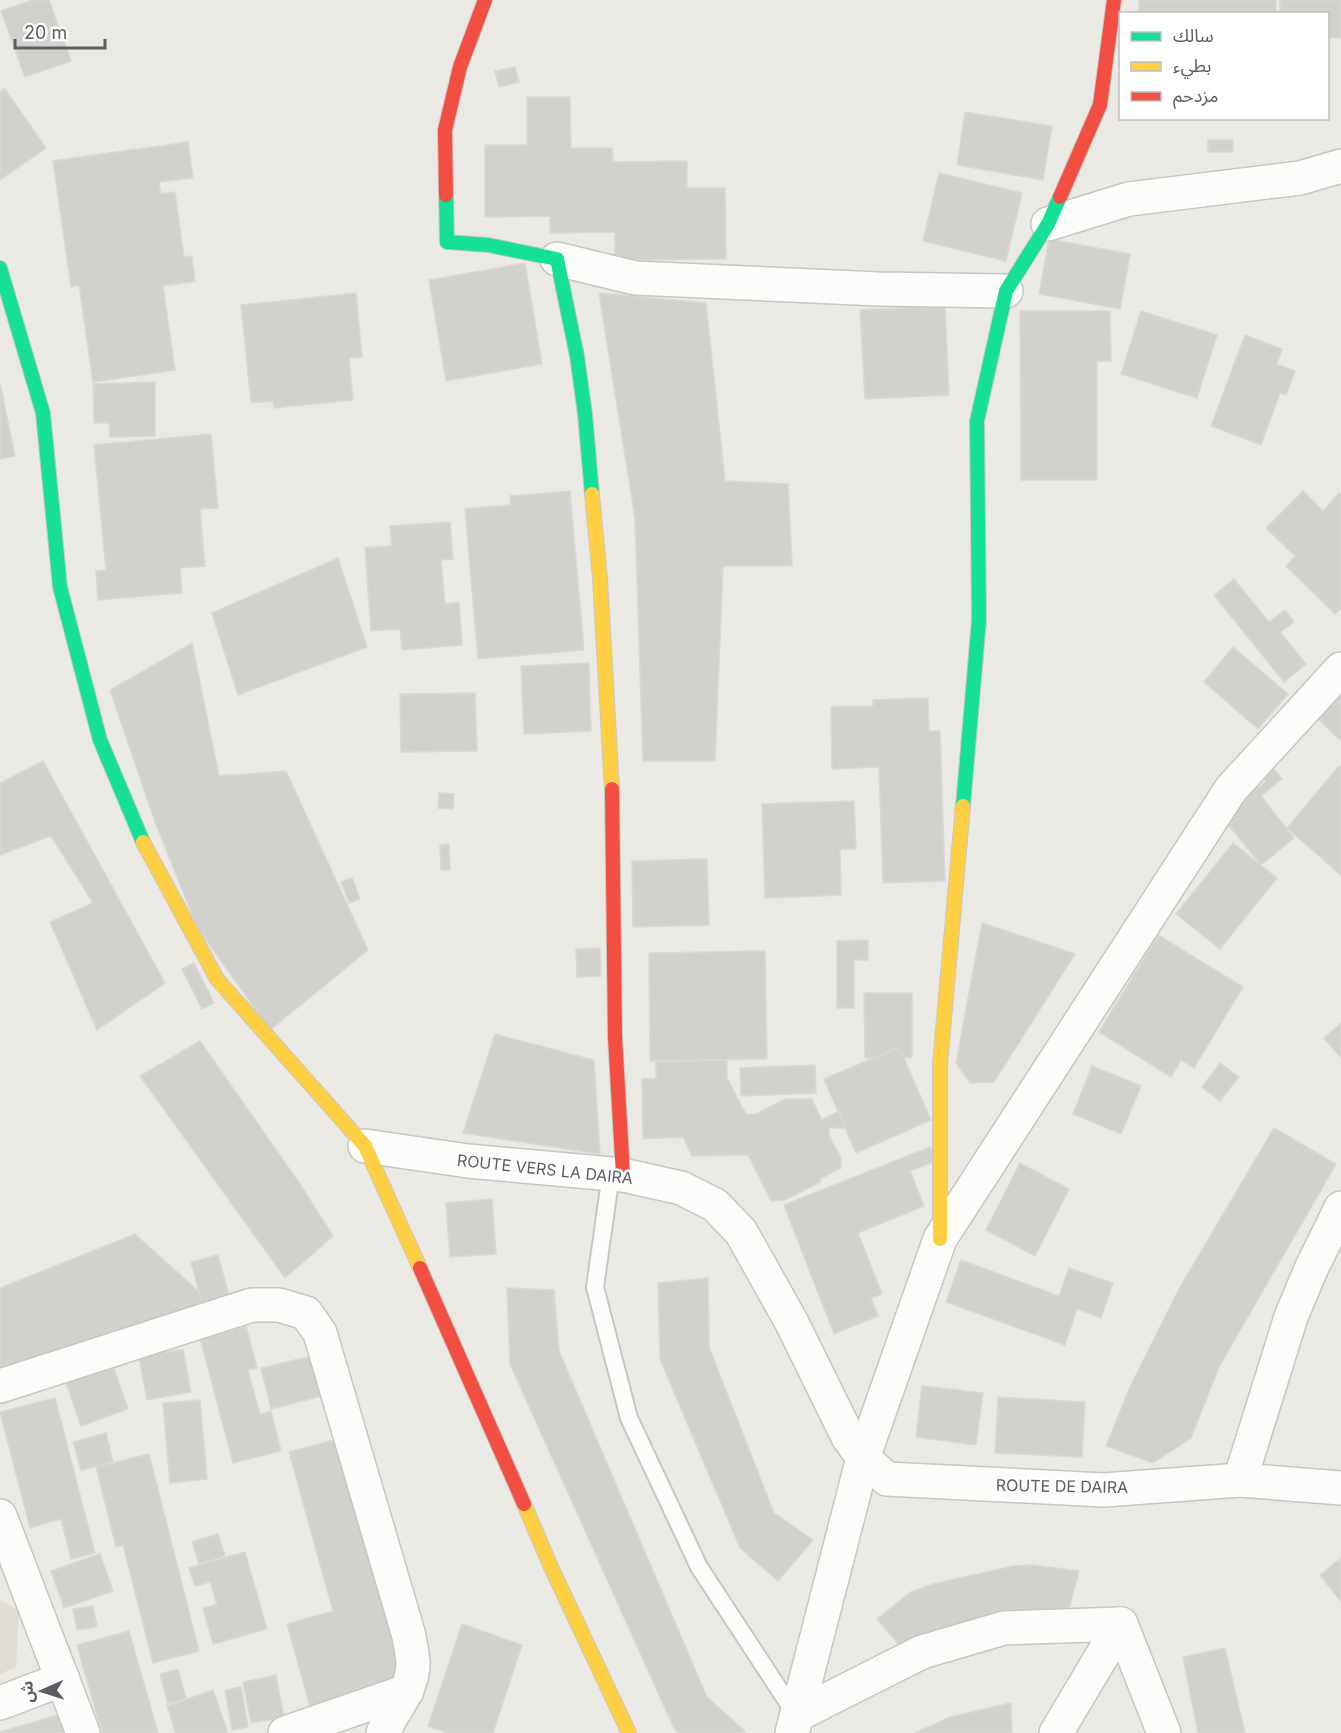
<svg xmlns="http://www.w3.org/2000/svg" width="1341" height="1733" viewBox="0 0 1341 1733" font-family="Inter,'Noto Sans Arabic',sans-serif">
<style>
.education{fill:#dedcd3}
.building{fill:#d2d1ce;stroke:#d9d8d3;stroke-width:1.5}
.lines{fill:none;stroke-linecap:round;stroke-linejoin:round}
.lane-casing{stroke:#c6c6c5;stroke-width:20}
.street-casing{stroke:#c6c6c5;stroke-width:36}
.fast-casing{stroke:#c7c7c6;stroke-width:16}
.slow-casing{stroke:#c7c7c6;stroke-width:16}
.jam-casing{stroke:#c7c7c6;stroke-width:16}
.lane{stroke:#fcfcfb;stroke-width:16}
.street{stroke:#fcfcfb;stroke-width:33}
.fast{stroke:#16e098;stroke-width:14}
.slow{stroke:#ffcf43;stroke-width:14}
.jam{stroke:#f24e42;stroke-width:14}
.labels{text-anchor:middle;stroke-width:5;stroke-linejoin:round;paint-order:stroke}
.street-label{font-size:16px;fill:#5a5d62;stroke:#fff}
</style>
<rect width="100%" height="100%" fill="#eae9e4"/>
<path class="education" d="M0,1600L19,1611L16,1667L0,1674Z"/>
<g class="building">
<path d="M32,0H49L71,61L25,77L1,11Z"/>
<rect x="1139" y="0" width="137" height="14"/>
<path d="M1280,0H1341V38H1328V14H1280Z"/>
<path d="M515,67L519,82L499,87L495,71Z"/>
<path d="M5,89L46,148L0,180V92Z"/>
<path d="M527,97H570L571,148H612L613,162L687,161V188H725L726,259L615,260V232L550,233V216L485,217V145H527Z"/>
<path d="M965,112L1052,126L1043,180L957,165Z"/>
<rect x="1208" y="140" width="25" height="12"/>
<path d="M188,142L193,178L159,182L161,194L175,192L184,257L192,256L195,281L163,286L175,370L93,382L79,285L71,287L53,161Z"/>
<path d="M939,173L1022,193L1006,261L923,241Z"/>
<path d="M1049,239L1130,254L1120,309L1039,294Z"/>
<path d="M525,263L542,364L446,381L429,280Z"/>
<path d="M356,293L362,357L349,358L353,400L274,408L273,401L251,403L241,305Z"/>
<path d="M599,293L706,303L725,481L788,484L792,566H723L715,761H643L635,518Z"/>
<path d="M945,306L949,395L865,399L860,310Z"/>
<path d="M1020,311H1110L1111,361H1097V480H1021Z"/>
<path d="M1141,311L1217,335L1197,398L1121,374Z"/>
<path d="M1245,335L1282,349L1277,364L1295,371L1286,395L1280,393L1261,445L1211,426Z"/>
<path d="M155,382V436L110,437L109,423H94L93,384Z"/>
<path d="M0,383L15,456L0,459Z"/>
<path d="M211,434L218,508L200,509L205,566L180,568L182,593L98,600L96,571L106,570L94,445Z"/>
<path d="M570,491L584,650L478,659L465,509L511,505L510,496Z"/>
<path d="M1303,491L1323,511L1339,493L1341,495V608L1335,614L1286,566L1295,556L1266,528Z"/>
<path d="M450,522L453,559L441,560L445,604L459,602L462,645L402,650L400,629L371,631L365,548L392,546L390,526Z"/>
<path d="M338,558L367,647L238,695L212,613Z"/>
<path d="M1234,579L1269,622L1285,610L1294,622L1280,632L1306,664L1284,682L1214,595Z"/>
<path d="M192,643L219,776L286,771L368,950L270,1030L197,927L155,822L110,690Z"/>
<path d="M1233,647L1288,694L1258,729L1204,682Z"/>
<path d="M589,663L591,731L524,734L521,666Z"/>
<path d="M1341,682V741L1312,713Z"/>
<path d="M475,693L477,751L401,752L400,694Z"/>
<path d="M928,698L929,731H940L945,881L883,883L879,767L832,769L831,707L873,706V700Z"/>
<path d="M1264,757L1282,779L1261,796L1294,838L1261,865L1222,817L1266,781L1253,766Z"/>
<path d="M43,761L165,983L97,1030L50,922L93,903L51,836L0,855V783Z"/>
<path d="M1339,766L1341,768V875L1287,828Z"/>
<path d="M439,793L454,794L453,809L438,808Z"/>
<path d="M854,801L856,849H840L841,895L765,898L762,804Z"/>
<path d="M1233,843L1277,878L1220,949L1176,914Z"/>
<path d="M449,844L450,870H441L440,845Z"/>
<path d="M707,859L709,925L633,927L632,861Z"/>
<path d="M352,878L360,899L349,903L341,882Z"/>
<path d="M982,923L1075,954L994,1082L970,1083L956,1063Z"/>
<path d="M1158,935L1243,987L1194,1068L1181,1060L1171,1077L1099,1032Z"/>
<path d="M868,940V960H854V1008H837V941Z"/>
<path d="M600,948L601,976L577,977L576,949Z"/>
<path d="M765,951L767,1059L650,1061L649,953Z"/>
<path d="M194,963L214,1003L202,1009L182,969Z"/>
<path d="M864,993H912V1057L865,1058Z"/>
<path d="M1341,1023V1058L1324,1038Z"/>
<path d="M495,1034L594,1060L600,1154L463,1133Z"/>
<path d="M200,1041L300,1184L333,1236L285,1278L140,1076Z"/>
<path d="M899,1047L931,1120L856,1153L824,1079Z"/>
<path d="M727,1060V1078L746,1114H756L785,1099H812L822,1120L839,1111L845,1128H829V1135L841,1158V1168L820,1179V1182L785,1200L771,1201L748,1155L692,1156L683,1137L643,1139L642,1079H656V1062Z"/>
<path d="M1220,1063L1239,1077L1220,1101L1202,1087Z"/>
<path d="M815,1065L816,1093L741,1096L740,1068Z"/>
<path d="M1092,1066L1141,1086L1121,1134L1073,1114Z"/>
<path d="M1274,1128L1336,1164L1219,1367L1191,1438L1153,1463L1106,1446L1129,1389L1180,1287Z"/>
<path d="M930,1147L935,1161L910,1171L924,1206L858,1233L882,1294L871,1298L878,1316L834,1334L784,1205Z"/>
<path d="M1020,1163L1069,1189L1035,1256L986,1230Z"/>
<path d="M492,1199L496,1254L450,1257L446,1203Z"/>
<path d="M135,1234L217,1308L0,1375V1288Z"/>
<path d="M218,1255L232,1306L205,1313L191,1262Z"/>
<path d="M961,1260L1059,1296L1069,1268L1113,1283L1101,1318L1077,1309L1065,1345L946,1302Z"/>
<path d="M708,1278L709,1347L774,1513L813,1540L778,1581L740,1548L660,1359L658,1283Z"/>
<path d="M507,1288L554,1290L559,1351L707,1697L745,1731L743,1733H678L673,1726L510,1364Z"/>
<path d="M246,1326L257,1368L248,1370L260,1414L271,1411L281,1451L233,1463L200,1338Z"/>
<path d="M183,1349L191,1392L147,1400L139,1357Z"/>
<path d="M312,1356L322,1396L271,1409L261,1368Z"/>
<path d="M113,1366L128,1409L81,1426L66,1383Z"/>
<path d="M922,1386L983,1393L976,1445L916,1437Z"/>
<path d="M998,1397L1085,1402L1082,1457L995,1453Z"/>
<path d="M55,1398L95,1553L71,1559L61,1519L30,1528L0,1412Z"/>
<path d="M200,1400L207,1479L170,1483L163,1403Z"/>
<path d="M106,1433L113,1462L81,1470L73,1442Z"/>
<path d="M342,1438L406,1681L310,1707L287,1624L333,1611L289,1452Z"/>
<path d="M149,1454L199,1651L153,1663L123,1545L116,1547L96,1467Z"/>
<path d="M218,1534L225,1556L199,1564L192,1542Z"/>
<path d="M245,1552L267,1629L213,1644L203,1608L217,1604L210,1582L195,1586L189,1568Z"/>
<path d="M100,1554L113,1591L64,1608L51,1571Z"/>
<path d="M1341,1558V1602L1320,1575Z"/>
<path d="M1033,1565L1079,1571L1069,1609L1023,1613L907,1654L877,1619L911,1592L933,1584L1013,1566Z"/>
<path d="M93,1606L97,1627L77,1630L73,1609Z"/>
<path d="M462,1624L522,1645L493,1733H447L428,1726Z"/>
<path d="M129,1631L158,1733H102L77,1645Z"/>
<path d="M1225,1648L1245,1733H1198L1183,1657Z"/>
<path d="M178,1669L186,1698L168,1704L160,1674Z"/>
<path d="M276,1675L284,1718L251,1723L243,1682Z"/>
<path d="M241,1687L248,1727L232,1730L225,1690Z"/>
<path d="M213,1690L228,1733H176L167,1706Z"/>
<path d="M1011,1703L1012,1733H915L950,1717Z"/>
<path d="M61,1714L67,1733H0V1732Z"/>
</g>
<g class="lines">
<g class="lane-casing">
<path id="lane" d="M611,1174L595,1287L629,1418L699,1567L796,1715"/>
</g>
<g class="street-casing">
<g id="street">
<path d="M1048,224L1129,199L1300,178L1341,166"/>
<path d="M557,259L635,278L879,289L1006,291"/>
<path d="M365,1146L468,1161L623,1175L681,1188L715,1205L741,1232L792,1323L848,1437L863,1458L887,1479L1104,1490L1240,1480L1341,1488"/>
<path d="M0,1386L252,1305H279L306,1313L320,1333L409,1636C410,1645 413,1655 413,1664C413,1690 392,1711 383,1733"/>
<path d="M1240,1480L1291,1317L1311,1269L1341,1208"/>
<path d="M0,1516L83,1733"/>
<path d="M1121,1624L1164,1733"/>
<path d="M0,1703L63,1679"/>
<path d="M797,1715L922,1652L1004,1628L1121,1624L1056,1733"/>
<path d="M285,1733L407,1691"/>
<path d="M792,1733L863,1458L940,1239L1231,789L1341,669"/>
</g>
</g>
<g class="fast-casing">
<g id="fast">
<path d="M446,195L447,242L488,245L557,259L577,356L585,414L592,494"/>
<path d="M0,268L43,413L60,587L100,740L143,842"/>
<path d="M963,806L979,620L977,421L1006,291L1048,224L1060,197"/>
</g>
</g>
<g class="slow-casing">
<g id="slow">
<path d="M592,494L600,578L612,789"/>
<path d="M143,842L217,979L365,1146L420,1268"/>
<path d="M940,1239V1064L963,806"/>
<path d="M524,1504L551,1567L629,1733"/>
</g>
</g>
<g class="jam-casing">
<g id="jam">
<path d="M446,195L445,130L460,67L485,0"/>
<path d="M1060,197L1100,105L1114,0"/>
<path d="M612,789L615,1037L623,1175"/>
<path d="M420,1268L524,1504"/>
</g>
</g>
<use href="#lane" class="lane"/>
<use href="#street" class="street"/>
<use href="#fast" class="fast"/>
<use href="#slow" class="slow"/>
<use href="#jam" class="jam"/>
</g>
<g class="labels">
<g class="street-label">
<text transform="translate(545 1169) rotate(6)" y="6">ROUTE VERS LA DAIRA</text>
<text transform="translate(1062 1486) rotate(1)" y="6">ROUTE DE DAIRA</text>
</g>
</g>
<rect x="1119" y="12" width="210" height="108" fill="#ffffff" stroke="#bdbec0" stroke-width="1.5"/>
<rect x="1131" y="32" width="30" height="9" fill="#16e098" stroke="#bdbec0" stroke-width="1.5"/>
<text x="1173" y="42" font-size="18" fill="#5a5d62">سالك</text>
<rect x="1131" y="62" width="30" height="9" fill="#ffcf43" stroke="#bdbec0" stroke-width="1.5"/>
<text x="1173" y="72" font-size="18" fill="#5a5d62">بطيء</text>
<rect x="1131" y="92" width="30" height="9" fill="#f24e42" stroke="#bdbec0" stroke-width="1.5"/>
<text x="1173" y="102" font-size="18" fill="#5a5d62">مزدحم</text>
<g transform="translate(42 1691) rotate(267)" stroke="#ffffff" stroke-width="4.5" paint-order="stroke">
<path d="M0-4.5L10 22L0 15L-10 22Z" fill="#5a5d62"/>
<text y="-9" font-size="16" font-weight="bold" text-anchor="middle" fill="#5a5d62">ش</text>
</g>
<path d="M15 39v9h90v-9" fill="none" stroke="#5a5d62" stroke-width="3"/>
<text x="24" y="39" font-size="18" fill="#5a5d62" stroke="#ffffff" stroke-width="4.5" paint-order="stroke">20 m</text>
</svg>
